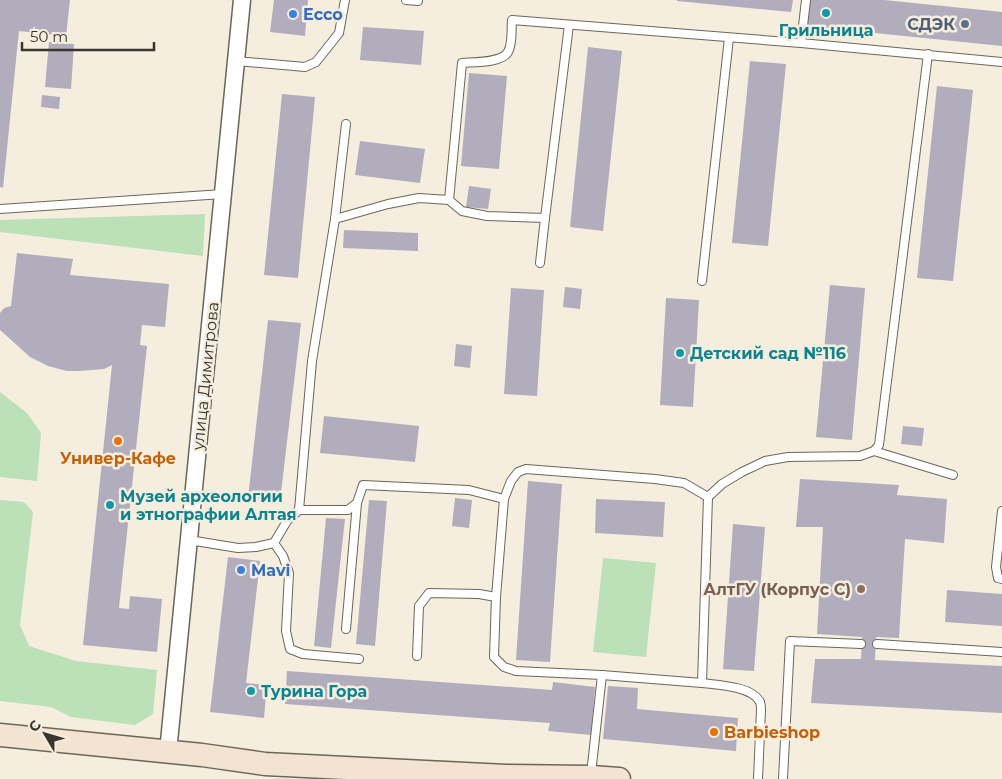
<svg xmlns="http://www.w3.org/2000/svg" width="1002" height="779" viewBox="0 0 1002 779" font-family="Montserrat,sans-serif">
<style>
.green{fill:#bce0b8}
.building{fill:#b2adbc}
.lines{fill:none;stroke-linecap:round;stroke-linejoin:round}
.lane-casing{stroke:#6c6659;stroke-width:10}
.street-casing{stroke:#6c6659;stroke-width:19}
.secondary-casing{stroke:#6c6659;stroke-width:25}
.lane{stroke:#fff;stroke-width:8}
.street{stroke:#fff;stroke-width:16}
.secondary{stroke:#f3e4d2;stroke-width:22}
.culture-dot{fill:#0f9aa8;stroke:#f5eedf;stroke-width:2}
.shop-dot{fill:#3f7fe0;stroke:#f5eedf;stroke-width:2}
.service-dot{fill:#5c6f8a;stroke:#f5eedf;stroke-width:2}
.food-dot{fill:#e8710a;stroke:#f5eedf;stroke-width:2}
.education-dot{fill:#8d6e63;stroke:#f5eedf;stroke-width:2}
.labels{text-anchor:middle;stroke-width:5;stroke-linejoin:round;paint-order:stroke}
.shop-label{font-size:16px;font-weight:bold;fill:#366cbe;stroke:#f5eedf;text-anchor:start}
.service-label{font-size:16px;font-weight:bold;fill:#4e5e75;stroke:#f5eedf;text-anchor:end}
.culture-label{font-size:16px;font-weight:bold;fill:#0d838f;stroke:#f5eedf;text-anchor:start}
.street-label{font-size:16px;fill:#383530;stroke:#f5eedf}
.food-label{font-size:16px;font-weight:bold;fill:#c56008;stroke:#f5eedf}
.education-label{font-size:16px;font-weight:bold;fill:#785e54;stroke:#f5eedf;text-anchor:end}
</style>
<rect width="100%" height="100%" fill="#f5eedf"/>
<g class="green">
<path d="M205,214L203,256L0,232V220Z"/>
<path d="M0,392L27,413L41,433L37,481L0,477Z"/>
<path d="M0,500L24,502L33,512L20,625L29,646L76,661L157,670L153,714L135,725L71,717L51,707L0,701Z"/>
<path d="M603,558L656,563L646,657L593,652Z"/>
</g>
<g class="building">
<path d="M0,0H70L66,36L19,31L3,188L0,187Z"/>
<path d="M274,0H308L305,36L270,32Z"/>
<path d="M677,0H793L791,12L677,1Z"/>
<path d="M809,0H884L1002,12V46L807,26Z"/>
<path d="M363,27L424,31L421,65L360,60Z"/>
<path d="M49,42L74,44L71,89L45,87Z"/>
<path d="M588,47L622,51L603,231L570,227Z"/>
<path d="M750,61L786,64L768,246L732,243Z"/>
<path d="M469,73L507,76L499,169L461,166Z"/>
<path d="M937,86L973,90L953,281L917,278Z"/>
<path d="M282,94L315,97L298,278L264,275Z"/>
<path d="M42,95L60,97L59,109L41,107Z"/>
<path d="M360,141L425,149L420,183L355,175Z"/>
<path d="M469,186L491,189L488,209L466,207Z"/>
<path d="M344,230L418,233V251L343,248Z"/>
<path d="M17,253L73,259L70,275L169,284L165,327L142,325L140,345L147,346L119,608L129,609L130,596L162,599L157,652L83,645L112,365L104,369L80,371H67L48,366L30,357L0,330V313L4,308L11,306Z"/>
<path d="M830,285L865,288L852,440L816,437Z"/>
<path d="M565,287L582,289L580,309L563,307Z"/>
<path d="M511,288L544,290L537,396L504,394Z"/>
<path d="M666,298L699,300L693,407L660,405Z"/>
<path d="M268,320L301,323L280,501L248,498Z"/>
<path d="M456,344L472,346L470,368L454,366Z"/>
<path d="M324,416L419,426L415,462L320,453Z"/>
<path d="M903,426L924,428L922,446L901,444Z"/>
<path d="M800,479L899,485L897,495L947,499L944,543L905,539L899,638L876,637L875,660L1002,666V713L811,703L815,659H861L862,637L817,634L823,527H796Z"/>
<path d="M528,481L562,484L550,662L516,660Z"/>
<path d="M455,498L472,500L469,528L452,526Z"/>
<path d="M596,499L665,502L663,537L595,533Z"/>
<path d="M369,500L387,501L375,646L356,644Z"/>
<path d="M326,518L345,519L331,648L314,646Z"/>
<path d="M733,524L765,527L754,671L723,669Z"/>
<path d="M228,557L260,561L246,683L267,685L264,718L210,712Z"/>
<path d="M947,590L1002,594V626L945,622Z"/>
<path d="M287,671L552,690L553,682L595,687L591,735L548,731L550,723L285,704Z"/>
<path d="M608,686L638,688L637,709L738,718L736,751L603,739Z"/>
</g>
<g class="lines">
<g class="lane-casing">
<g id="lane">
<path d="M406,0L418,1"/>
<path d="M801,43L806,0"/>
<path d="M236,61L305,67L316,62L339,33L345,0"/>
<path d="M449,200L462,211L487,216L545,218L569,25"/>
<path d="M0,209L223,194"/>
<path d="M335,219L388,204L419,198L449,200L462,63C474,62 502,63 508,52C513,43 511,30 512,20L801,43L1002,62"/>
<path d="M540,263L545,218"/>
<path d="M702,281L729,38"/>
<path d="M874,451L953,475"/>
<path d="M708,497L722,484L742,472L765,461L788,457L860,456L874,451L879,445L928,54"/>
<path d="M299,510L312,361L335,219L346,124"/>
<path d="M1002,511L996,567L998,578L1002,579"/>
<path d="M189,540L238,548L256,547L274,543L287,521L299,510H348L357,503L363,485L469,490L504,499"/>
<path d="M274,543L283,556L289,573L286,631L290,649L303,654L359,659"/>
<path d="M346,629L357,503"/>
<path d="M877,644L1002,652"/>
<path d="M417,656L419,606L429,593L479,594L496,597"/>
<path d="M602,675L702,683"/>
<path d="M591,774L602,675L516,671L504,667L494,657L496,597L504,499L511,481L518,472L526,469L655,479L684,483L708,497L702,683C717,685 752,686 760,702C761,705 761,707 761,710L758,779"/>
<path d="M783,779L790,641L861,644"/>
</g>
</g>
<g class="street-casing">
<path id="street" d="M168,752L242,0"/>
</g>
<g class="secondary-casing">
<path id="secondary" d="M0,735L202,755L265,764L506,776L591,777L619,779"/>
</g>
<use href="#lane" class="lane"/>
<use href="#street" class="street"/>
<use href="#secondary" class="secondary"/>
</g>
<g class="culture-dot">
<circle cx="826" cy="13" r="5"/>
<circle cx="680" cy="353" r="5"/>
<circle cx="110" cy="505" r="5"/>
<circle cx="251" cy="691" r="5"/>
</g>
<g class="shop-dot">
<circle cx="293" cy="14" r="5"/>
<circle cx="241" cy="570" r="5"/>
</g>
<circle class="service-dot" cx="965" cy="24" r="5"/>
<g class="food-dot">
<circle cx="118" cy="441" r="5"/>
<circle cx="714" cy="732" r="5"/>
</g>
<circle class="education-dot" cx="861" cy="589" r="5"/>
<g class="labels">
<g class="shop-label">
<text x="303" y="20">Ecco</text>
<text x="251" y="576">Mavi</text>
</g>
<g class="service-label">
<text x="955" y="30">СДЭК</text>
</g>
<g class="culture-label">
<text x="826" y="36" text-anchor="middle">Грильница</text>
<text x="690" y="359">Детский сад №116</text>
<text x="120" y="502">Музей археологии<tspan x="120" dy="18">и этнографии Алтая</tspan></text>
<text x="261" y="697">Турина Гора</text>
</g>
<g class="street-label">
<text transform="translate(205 376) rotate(-84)" y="6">улица Димитрова</text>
</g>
<g class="food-label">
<text x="118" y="464">Универ-Кафе</text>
<text x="724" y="738" text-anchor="start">Barbieshop</text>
</g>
<g class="education-label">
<text x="851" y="595">АлтГУ (Корпус С)</text>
</g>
</g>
<g transform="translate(45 734) rotate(308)" stroke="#f5eedf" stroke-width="4" paint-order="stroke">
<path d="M0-4L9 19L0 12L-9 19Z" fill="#383530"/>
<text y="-8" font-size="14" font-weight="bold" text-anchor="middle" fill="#383530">С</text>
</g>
<path d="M22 42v8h132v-8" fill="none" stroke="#383530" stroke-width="2.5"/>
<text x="30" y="42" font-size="15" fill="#383530" stroke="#f5eedf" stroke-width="4" paint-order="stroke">50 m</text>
</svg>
